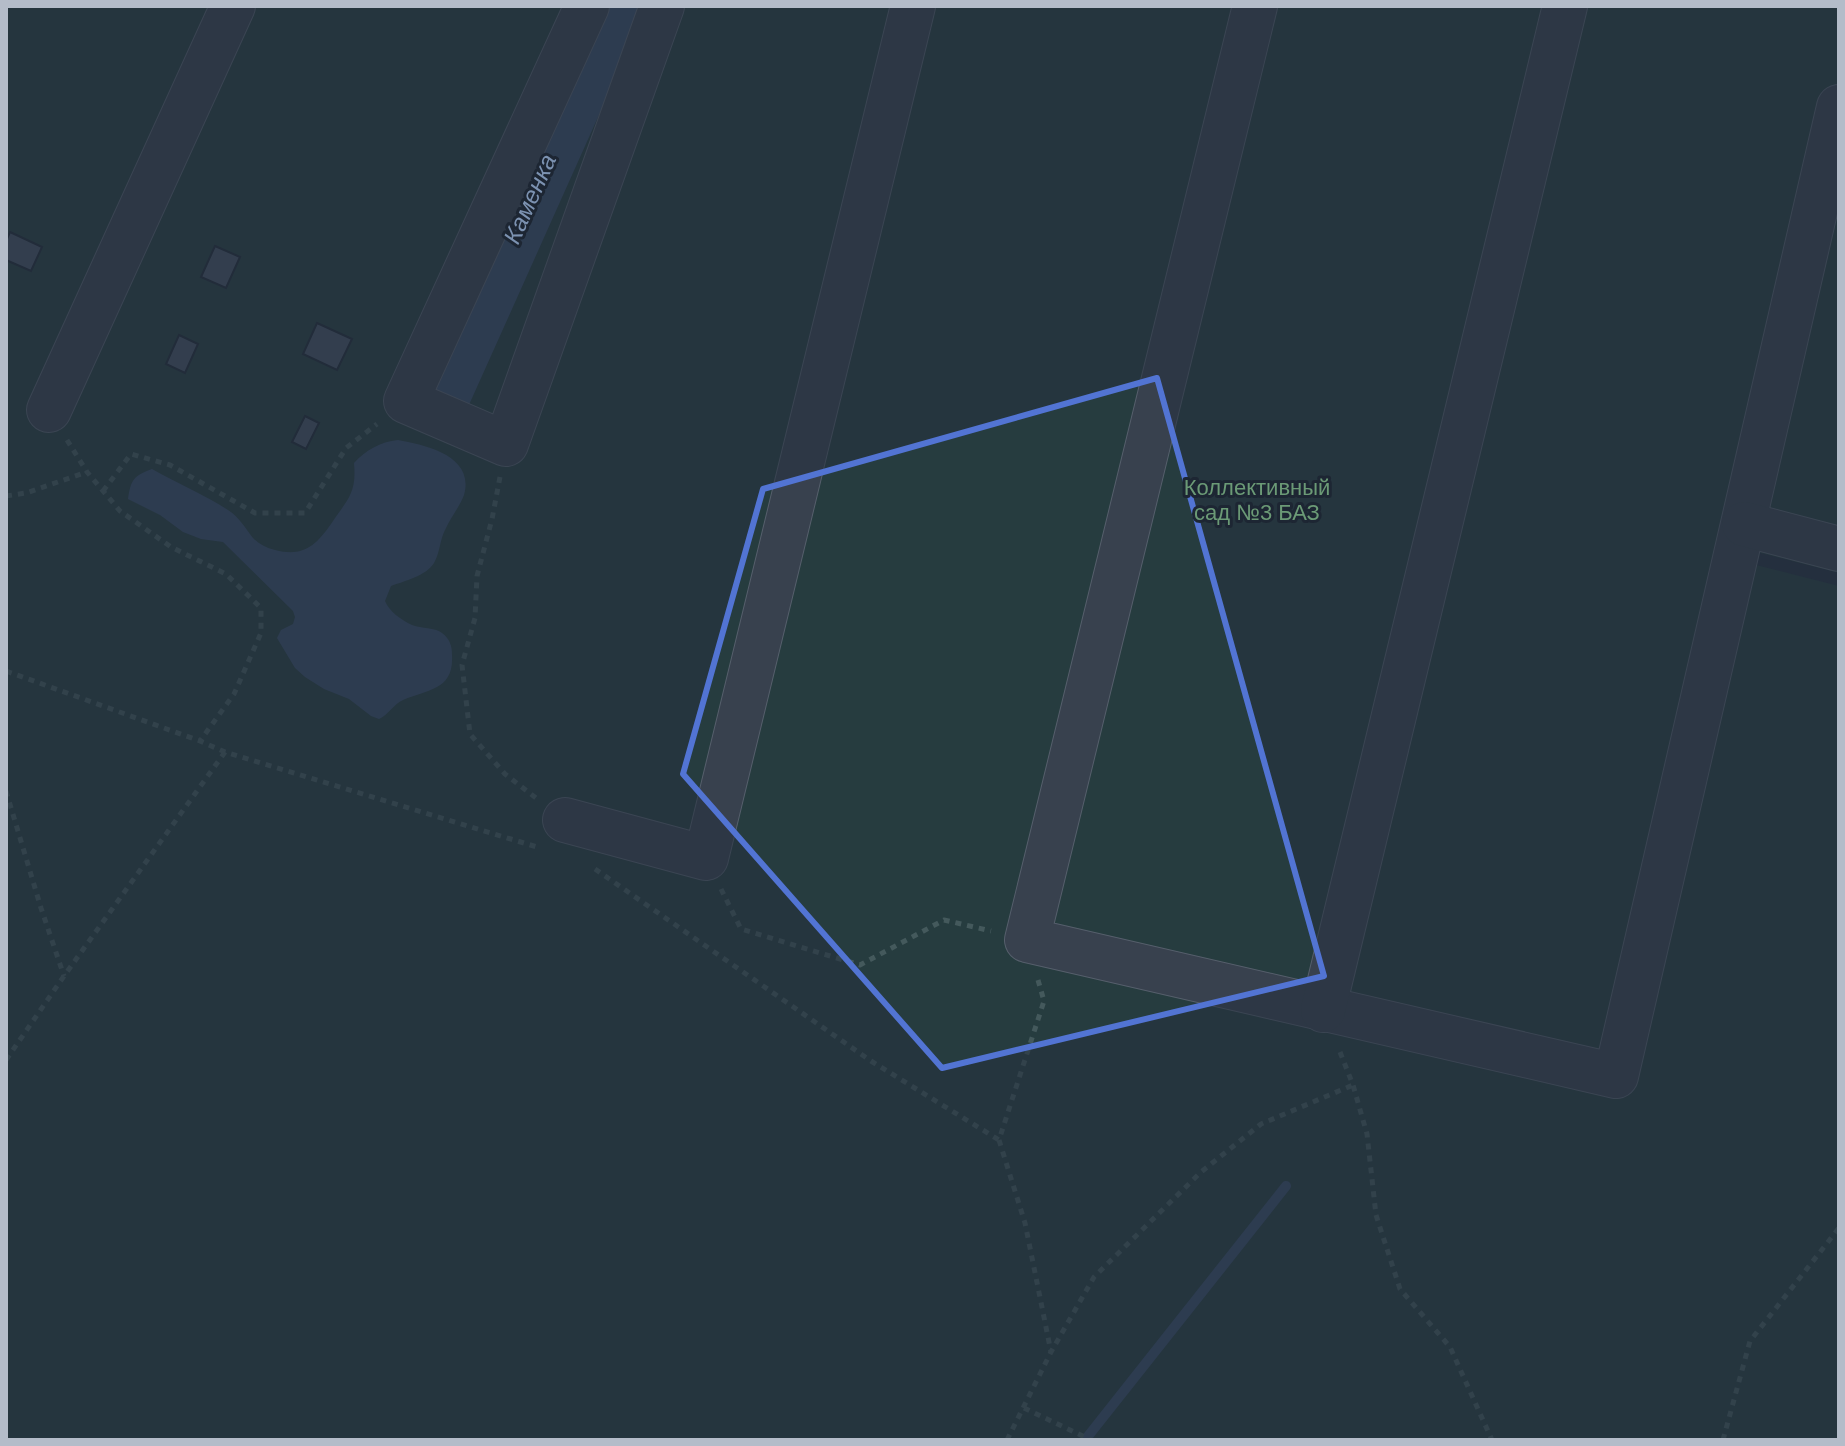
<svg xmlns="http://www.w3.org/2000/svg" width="1845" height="1446" viewBox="0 0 1845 1446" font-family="Arial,sans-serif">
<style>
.green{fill:#263c3f}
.water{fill:#394c67}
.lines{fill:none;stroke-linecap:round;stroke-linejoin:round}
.stream{stroke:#394c67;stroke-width:10}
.river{stroke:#394c67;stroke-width:58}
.building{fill:#455162;stroke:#1f2835;stroke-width:2}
.minor-casing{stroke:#565f6c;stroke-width:46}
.path{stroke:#44595c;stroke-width:5;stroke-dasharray:6 6;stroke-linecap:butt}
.minor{stroke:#38414e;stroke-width:44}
.marked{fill:none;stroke:#5274d3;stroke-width:6;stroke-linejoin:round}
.labels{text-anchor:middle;stroke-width:6;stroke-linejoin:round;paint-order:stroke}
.park-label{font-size:22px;fill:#6b9a76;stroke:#1d2633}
.water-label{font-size:24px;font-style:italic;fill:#7c92b1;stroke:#1d2633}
</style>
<rect width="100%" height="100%" fill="#242f3e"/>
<path class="green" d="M6,6H1839V573L1752,551L1756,565L1839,586V1440H6Z"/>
<path class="water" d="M398,440C426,445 475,456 464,495C460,506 451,517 446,528C440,538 440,553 434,563C426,576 404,581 391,586L385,601C389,611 401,620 412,625C422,629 434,627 442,633C450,639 452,646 452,655C454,690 429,689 403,700C394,704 388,715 379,719L371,716L349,699L324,689L305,677L295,668L277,638L281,630L293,624L295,617L293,611L223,542L201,539L183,532L160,515L128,499C131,480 133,476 152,469C177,483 205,495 228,510C240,518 245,528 253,538C259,544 266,548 275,550C302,557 315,547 331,524C347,500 357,494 354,463C366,450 380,442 398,440Z"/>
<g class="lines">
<path class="stream" d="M1085,1440L1286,1186"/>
<path class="river" d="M443,392L616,6"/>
</g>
<g class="building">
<path d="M10,232L42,247L31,271L6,260V241Z"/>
<path d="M215,246L240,257L226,288L201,277Z"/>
<path d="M317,323L352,339L337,370L303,354Z"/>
<path d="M179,335L198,344L185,373L166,364Z"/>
<path d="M305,416L319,423L306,449L292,442Z"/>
</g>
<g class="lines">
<g class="minor-casing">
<g id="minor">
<path d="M587,6L406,401L506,444L662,6"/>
<path d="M1255,6L1027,940L1616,1076L1839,107"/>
<path d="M49,410L233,6"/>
<path d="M1744,524L1839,549"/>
<path d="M565,820L706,858L913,6"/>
<path d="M1323,1010L1565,6"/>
</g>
</g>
<g class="path">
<path d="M67,440L87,472L120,511L171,547L226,574L261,608V633L234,694L200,741"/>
<path d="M500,477L492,519L477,576L475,618L462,665L470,734L505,774L536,798"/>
<path d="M103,491L131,454L170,465L255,513H305L346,448L377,424"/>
<path d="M6,496L26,493L87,472"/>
<path d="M6,671L200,741L225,752L537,847"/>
<path d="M6,791L41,908L64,976"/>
<path d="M595,869L871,1061L999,1140"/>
<path d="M721,889L741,929L860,965L944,920L991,931"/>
<path d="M1038,980L1044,1001L999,1140L1025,1223L1051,1352"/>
<path d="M1340,1052L1353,1085L1367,1134L1376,1215L1400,1289L1450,1347L1492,1440"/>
<path d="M6,1060L64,976L225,752"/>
<path d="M1024,1408L1091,1440"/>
<path d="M1007,1440L1051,1352L1094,1277L1201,1172L1261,1124L1353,1085"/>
<path d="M1723,1440L1750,1341L1839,1228"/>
</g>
<use href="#minor" class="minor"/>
</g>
<path d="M0 0H1845V1446H0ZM1157,378L1324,976L942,1068L683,774L763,489Z" fill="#242f3e" fill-opacity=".55" fill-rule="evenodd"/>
<path class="marked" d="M1157,378L1324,976L942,1068L683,774L763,489Z"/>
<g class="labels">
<g class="park-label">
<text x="1257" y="495">Коллективный<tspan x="1257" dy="25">сад №3 БАЗ</tspan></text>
</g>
<g class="water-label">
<text transform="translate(530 199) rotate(-66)" y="8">Каменка</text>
</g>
</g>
<rect width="1845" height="1446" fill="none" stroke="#b4bcc9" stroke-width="16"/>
</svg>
